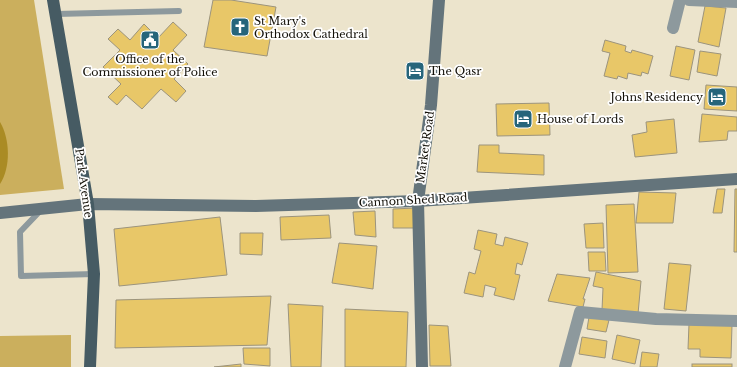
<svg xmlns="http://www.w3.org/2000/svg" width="737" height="367" viewBox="0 0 737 367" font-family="'Libre Baskerville',serif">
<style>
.green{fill:#cbaf5d}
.water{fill:#aa8b24}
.building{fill:#e8c768;stroke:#9c947d}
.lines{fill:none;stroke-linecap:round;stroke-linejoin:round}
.lane{stroke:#8d999d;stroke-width:6}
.street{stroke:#8d999d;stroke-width:12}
.secondary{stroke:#64747b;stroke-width:12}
.primary{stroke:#465b63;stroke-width:12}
.labels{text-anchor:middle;stroke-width:3.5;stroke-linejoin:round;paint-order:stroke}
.poi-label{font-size:11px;fill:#131008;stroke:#fff;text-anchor:start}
.street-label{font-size:11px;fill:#131008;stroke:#fff}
</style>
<rect width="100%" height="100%" fill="#ece4cc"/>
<g class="green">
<path d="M0,0H34L64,189L0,195Z"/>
<path d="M71,335V367H0V336Z"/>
</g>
<path class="water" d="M0,122C10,139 11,167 0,184Z"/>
<g class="building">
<path d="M213,0H231L276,7L267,56L204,47Z"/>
<path d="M705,6L726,8L719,47L698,42Z"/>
<path d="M173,22L187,35L173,50L188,64L174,79L186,91L176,102L161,89L142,109L126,95L117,105L108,97L121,84L103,67L120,50L108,39L118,29L130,40L144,24L158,38Z"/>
<path d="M605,40L626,46L625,51L631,53L632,50L653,56L648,74L642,72L641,76L628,73L627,79L618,76L617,79L604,76L610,53L602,51Z"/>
<path d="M676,46L695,50L689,80L670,76Z"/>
<path d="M700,51L721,54L717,76L697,72Z"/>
<path d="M706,85L737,87V111L704,109Z"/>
<path d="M549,103L550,135L497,136L496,104Z"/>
<path d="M702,114L737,117V131H728L727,140L699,142Z"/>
<path d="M674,119L677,153L635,157L632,135L647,132L646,122Z"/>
<path d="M479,145H499V153L544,155V175L477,172Z"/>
<path d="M717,189H725L722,213H713Z"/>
<path d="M735,189H737V252H734Z"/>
<path d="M639,192L676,193L673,223H636Z"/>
<path d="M634,204L638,272L608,273L606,205Z"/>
<path d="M416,208L414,228H393V209Z"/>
<path d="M375,211L376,237L355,235L353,212Z"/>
<path d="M329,215L331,238L281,240L280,217Z"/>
<path d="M220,217L227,275L119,286L114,229Z"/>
<path d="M603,223L604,248H586L584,224Z"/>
<path d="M478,230L497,234L495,244L503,246L505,237L528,243L522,265L517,263L515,274L520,275L514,300L494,295L496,288L485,285L483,297L464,293L469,272L475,274L481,251L474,249Z"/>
<path d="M240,233H263L262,255L240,254Z"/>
<path d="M339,243L377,246L373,289L332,283Z"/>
<path d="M588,252H605L606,271H589Z"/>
<path d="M669,263L691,265L686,311L664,309Z"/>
<path d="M596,272L641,281L638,314L602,310L603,288L593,286Z"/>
<path d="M557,274L590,278L583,299H585L583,307L548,301Z"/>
<path d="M271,296L267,345L115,348L116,300Z"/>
<path d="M288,304L323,306L321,367H291Z"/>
<path d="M345,309L408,312L406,367H345Z"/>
<path d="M589,317L609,320L606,332L587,329Z"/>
<path d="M689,324L732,325L731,358L700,357V349H688Z"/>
<path d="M429,325L448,326L451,366H430Z"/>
<path d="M617,335L640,340L635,364L612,359Z"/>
<path d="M582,337L607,341L605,358L579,354Z"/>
<path d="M243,348H270V366L244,364Z"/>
<path d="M642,352L659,354L657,367H640Z"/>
<path d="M241,364V367H214Z"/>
<rect x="692" y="364" width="40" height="3"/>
</g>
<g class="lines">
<g class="lane">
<path d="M56,14L179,11"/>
<path d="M41,210L20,232L21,276L94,274"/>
</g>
<g class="street">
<path d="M689,0L737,2"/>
<path d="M673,28L680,0"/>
<path d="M565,367L580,312L656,319L737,321"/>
</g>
<g class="secondary">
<path d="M0,213L88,204L256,206L418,201L737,179"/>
<path d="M422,367L418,201L431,105L439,0"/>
</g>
<path class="primary" d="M53,0L88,204L94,274L90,367"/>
</g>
<defs>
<g id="church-square" transform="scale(1)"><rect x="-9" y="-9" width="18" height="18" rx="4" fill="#26657b" stroke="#fff"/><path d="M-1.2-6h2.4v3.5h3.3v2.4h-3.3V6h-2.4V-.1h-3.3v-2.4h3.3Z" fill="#fff"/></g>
<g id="civic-square" transform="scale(1)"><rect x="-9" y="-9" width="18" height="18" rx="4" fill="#26657b" stroke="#fff"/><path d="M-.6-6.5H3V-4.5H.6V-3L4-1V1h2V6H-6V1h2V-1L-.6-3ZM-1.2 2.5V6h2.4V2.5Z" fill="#fff"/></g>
<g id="hotel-square" transform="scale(1)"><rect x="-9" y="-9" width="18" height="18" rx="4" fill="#26657b" stroke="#fff"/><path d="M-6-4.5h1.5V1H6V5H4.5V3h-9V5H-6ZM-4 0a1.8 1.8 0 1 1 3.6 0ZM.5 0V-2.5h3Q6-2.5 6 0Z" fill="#fff"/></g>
</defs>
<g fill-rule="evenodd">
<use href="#church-square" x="240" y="27"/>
<use href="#civic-square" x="150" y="40"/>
<use href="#hotel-square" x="415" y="71"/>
<use href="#hotel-square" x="717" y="97"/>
<use href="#hotel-square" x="523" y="119"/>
</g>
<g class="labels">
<g class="poi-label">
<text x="254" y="25">St Mary's<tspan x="254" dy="13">Orthodox Cathedral</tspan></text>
<text x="150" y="63" text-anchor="middle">Office of the<tspan x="150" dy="13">Commissioner of Police</tspan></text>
<text x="429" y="75">The Qasr</text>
<text x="703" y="101" text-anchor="end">Johns Residency</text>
<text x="537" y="123">House of Lords</text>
</g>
<g class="street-label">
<text transform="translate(425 147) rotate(-82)" y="4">Market Road</text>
<text transform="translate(84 183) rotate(82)" y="4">Park Avenue</text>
<text transform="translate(413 200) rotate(-3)" y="4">Cannon Shed Road</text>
</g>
</g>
</svg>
